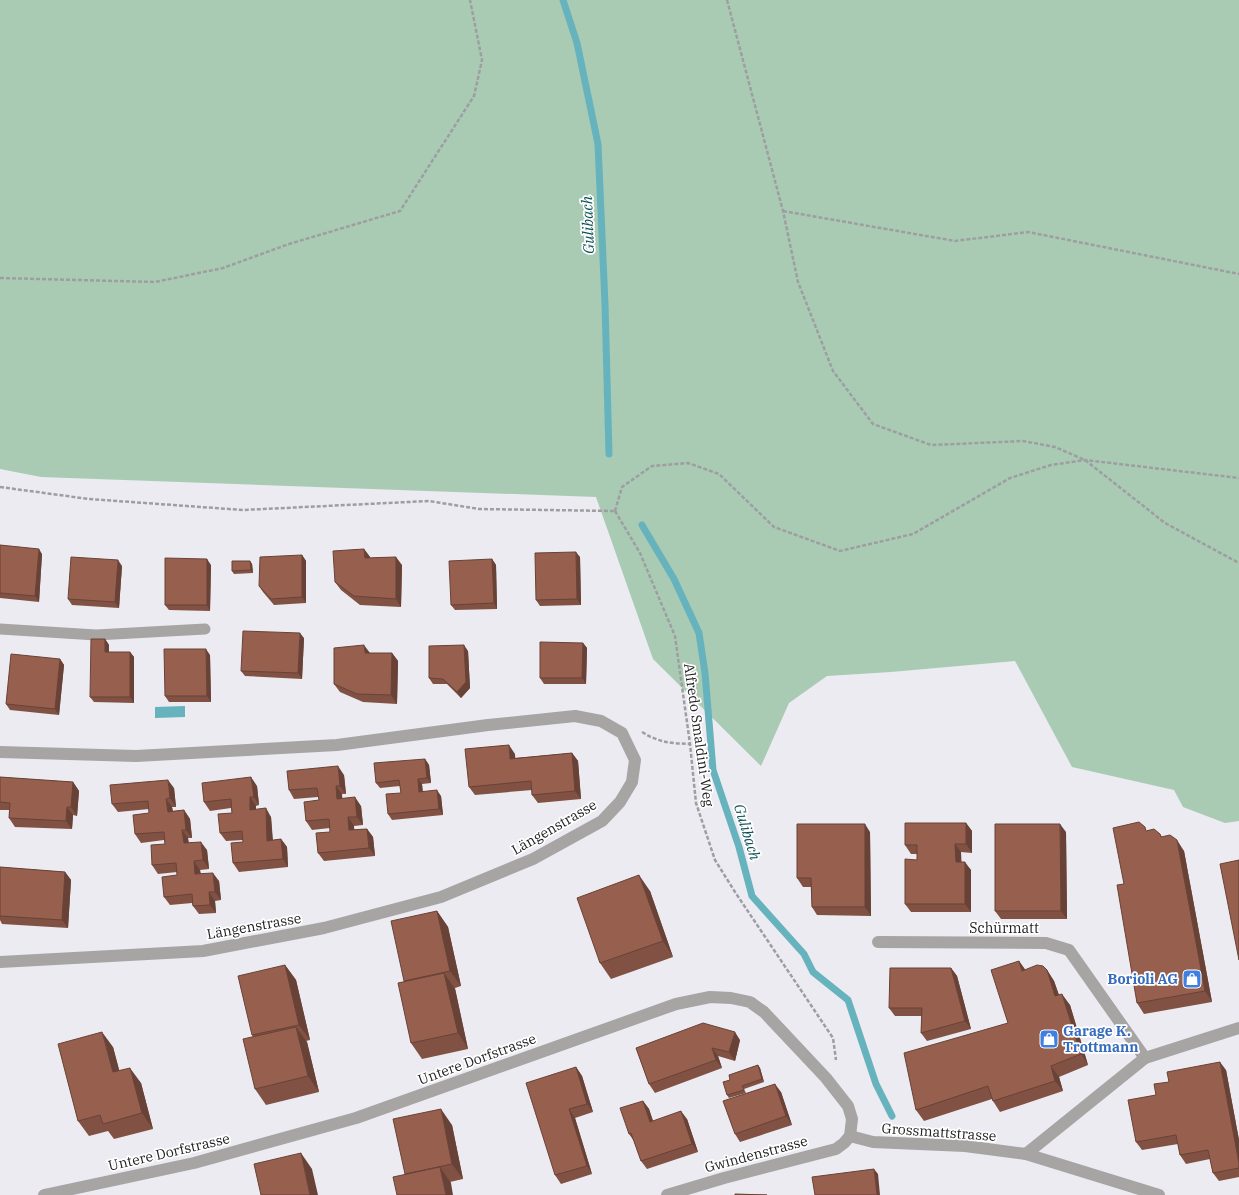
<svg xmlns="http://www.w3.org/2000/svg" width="1239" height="1195" viewBox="0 0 1239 1195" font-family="'IBM Plex Serif',serif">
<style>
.green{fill:#a9cbb4}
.water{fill:#67b3bd}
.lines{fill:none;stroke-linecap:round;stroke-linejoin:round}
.stream{stroke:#67b3bd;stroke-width:7}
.path{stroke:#9e9ea2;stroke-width:2.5;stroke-dasharray:4 2;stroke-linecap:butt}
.lane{stroke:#a7a4a4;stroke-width:11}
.street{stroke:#a7a4a4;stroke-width:12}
.wall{fill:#815243}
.shaded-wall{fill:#694237}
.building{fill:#965f4e;stroke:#694237}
.labels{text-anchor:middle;stroke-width:3.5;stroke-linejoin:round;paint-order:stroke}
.street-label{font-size:14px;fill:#222224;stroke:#fff}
.shop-label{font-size:14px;font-weight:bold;fill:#366cbe;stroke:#fff;text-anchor:end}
.water-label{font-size:15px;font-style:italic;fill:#0d5159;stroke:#fff}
</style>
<rect width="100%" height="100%" fill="#ebebf1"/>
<path class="green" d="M0,0H1239V821L1225,823L1183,807L1174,790L1072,767L1015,661L891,672L827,676L789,703L761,766L653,659L596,497L41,477L0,469Z"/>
<path class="water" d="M185,706V717L155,718V707Z"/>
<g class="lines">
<g class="stream">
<path d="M563,0L577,43L598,144L605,304L609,454"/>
<path d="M642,525L674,579L699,633L705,673L713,770L739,847L752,896L804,954L813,972L848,1000L876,1084L892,1116"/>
</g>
<g class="path">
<path d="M727,0L783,211L798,282L833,371L873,424L931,445L1023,441L1055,447L1085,460L1165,523L1239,563"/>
<path d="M783,211L955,241L1028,232L1239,274"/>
<path d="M0,278L155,282L223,268L289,244L400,211L474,96L482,60L470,0"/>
<path d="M0,487L89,499L243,510L429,501L479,509L615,511"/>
<path d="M615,511L622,487L652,466L688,463L719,474L774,527L840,551L913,534L1010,478L1051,465L1085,460L1239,478"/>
<path d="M615,511L640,553L675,636L690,744L696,803L715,860L735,892L833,1038L836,1060"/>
<path d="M642,732C660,743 670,743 690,744"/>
</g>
<path class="lane" d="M0,629L96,635L205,629"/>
<g class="street">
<path d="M0,752L136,756L337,745L488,725L575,716L601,721L622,733L635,760L632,782L620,802L602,821L533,859L441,897L324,928L203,951L0,962"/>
<path d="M878,942L1046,943L1069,950L1145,1058"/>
<path d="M850,1136L873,1142L965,1146L1026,1154L1159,1195"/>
<path d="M1026,1154L1145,1058L1239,1028"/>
<path d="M44,1195L194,1163L356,1118L676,1004L710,997L731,998L750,1002L764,1012L826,1078L848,1106L852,1119L850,1136"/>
<path d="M667,1195L724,1178L836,1149L844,1143L850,1136"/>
</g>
</g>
<g class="wall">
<path d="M0,545L42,554L39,602L0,598Z"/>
<path d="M364,549L370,557V558L402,565L401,607L360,605L341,590L335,582Z"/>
<path d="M302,555L306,561V603L274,605L263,592L259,586Z"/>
<path d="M580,557L581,605L540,606L536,600Z"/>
<path d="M492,559L496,565L497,609L455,610L451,605Z"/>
<path d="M250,561L252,564L253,573L234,574L232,571Z"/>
<path d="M211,565L210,611L169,610L165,605Z"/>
<path d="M122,566L119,608L72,605L68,599Z"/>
<path d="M304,638L302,679L245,676L241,671Z"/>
<path d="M105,639L109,645V652H130L134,657V703L94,702L90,697Z"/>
<path d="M583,643L587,648L586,684H544L540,678Z"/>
<path d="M468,651L470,688L461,698L447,684H433L429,678Z"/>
<path d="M370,653H392L398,661L397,704L363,702L340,692L334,684Z"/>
<path d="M210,655L211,702H169L165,696Z"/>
<path d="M60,659L64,665L59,715L10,710L6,704Z"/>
<path d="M572,753L578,761L581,799L538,803L532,795V790L475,795L469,787L515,754V758Z"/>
<path d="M425,759L429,765L431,783L422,784L423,792L441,796L443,815L392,820L388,814L401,793L400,786L380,788L376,783Z"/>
<path d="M344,775L346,794H342V799L361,806L363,825L354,826V830L367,829L373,837L375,856L324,861L318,853L330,832V828L312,830L306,821L319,800L318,797L294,799L289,790Z"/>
<path d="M0,777L73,782L79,791L77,816L73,815L72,829L15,827L9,818V810H0Z"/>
<path d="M257,786L259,805L256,806V809L271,817L273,840L281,839L287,847L288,867L239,872L233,863L243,842V840L226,841L220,833L232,813L231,808L210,811L204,802Z"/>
<path d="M174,788L176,807H172L173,811L184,810L190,819L192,838H188L189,843L207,850L209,869L200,870L201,874L219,881L221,900L215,901L216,913L199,914L193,906L192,903L170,905L164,897L177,875V872L158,874L152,865L165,844L164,840L141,843L135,834L149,813V809L118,812L112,804Z"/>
<path d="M966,823L972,831V853L961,852V862L971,870V912H911L905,904L917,860V854H911L905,845Z"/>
<path d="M1148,830L1160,834L1162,837L1184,851L1212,1002L1144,1014L1137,1003L1124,884Z"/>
<path d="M870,832L871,916L817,915L812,907L811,887H803L797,878Z"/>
<path d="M1066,832L1067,919H1001L995,911Z"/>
<path d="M0,867L65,872L71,880L68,928L2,924L0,920Z"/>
<path d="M650,891L673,957L611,979L600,963Z"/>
<path d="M437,911L448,927L461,986L455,988L468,1049L422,1059L411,1043L404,982V981Z"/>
<path d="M1019,961L1025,970H1047L1054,981L1059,995L1070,1005L1088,1065L1059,1077L1063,1091L1000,1112L993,1101L992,1099L924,1121L916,1110L1008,1023Z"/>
<path d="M285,965L296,980L310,1040L306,1041L307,1042L319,1092L266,1105L255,1089L253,1037L252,1035Z"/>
<path d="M951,968L957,976L971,1029L927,1041L921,1033L922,1016H895L889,1008Z"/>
<path d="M740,1040L735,1061L718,1056L722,1068L655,1093L649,1084L636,1048Z"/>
<path d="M113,1047L119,1070L141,1083L153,1129L114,1139L108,1131L89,1136L78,1121Z"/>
<path d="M758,1065L760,1068L764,1082L744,1089L746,1093L729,1098L727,1095L730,1080Z"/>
<path d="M576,1067L582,1076L593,1112L575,1118L592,1174L561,1184L555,1175Z"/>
<path d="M1226,1070L1239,1140V1177L1219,1181L1213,1173L1210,1159L1186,1164L1180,1155L1178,1144L1142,1150L1136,1142L1169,1082Z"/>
<path d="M781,1092L792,1125L740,1142L735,1134Z"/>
<path d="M643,1101L649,1109L653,1121L687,1119L698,1152L647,1169L641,1161L634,1141L629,1134Z"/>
<path d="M452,1125L463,1179L450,1182L451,1183L406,1175L405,1174Z"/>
</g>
<g class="shaded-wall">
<path d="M39,549L42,554L39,602L35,596Z"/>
<path d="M364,549L370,557L371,567L365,558Z"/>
<path d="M576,552L580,557L581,605L577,599Z"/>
<path d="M302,555L306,561V603L302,597Z"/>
<path d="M396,557L402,565L401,607L396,599Z"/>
<path d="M207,559L211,565L210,611L207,605Z"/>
<path d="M492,559L496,565L497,609L494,603Z"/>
<path d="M118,560L122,566L119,608L115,602Z"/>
<path d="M250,561L252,564L253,573L251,570Z"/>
<path d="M300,633L304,638L302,679L298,673Z"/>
<path d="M105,639L109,645V657L105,652Z"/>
<path d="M583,643L587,648L586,684L582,678Z"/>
<path d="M364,645L370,653H365Z"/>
<path d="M464,645L468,651L470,688L461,698L457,692Z"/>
<path d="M206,649L210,655L211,702L207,696Z"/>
<path d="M130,652L134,657V703L130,697Z"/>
<path d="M392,653L398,661L397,704L391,695Z"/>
<path d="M60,659L64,665L59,715L55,709Z"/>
<path d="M509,745L515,754L516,767L510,759Z"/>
<path d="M572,753L578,761L581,799L575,791Z"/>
<path d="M425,759L429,765L431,783L427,778Z"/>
<path d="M338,766L344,775L346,794L340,786Z"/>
<path d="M251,777L257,786L259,805L254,797Z"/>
<path d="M418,779L422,784L423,798L419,792Z"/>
<path d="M168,780L174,788L176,807L170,798Z"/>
<path d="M73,782L79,791L77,816L71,807Z"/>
<path d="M336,786L342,794L343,807L337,799Z"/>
<path d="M437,790L441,796L443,815L439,809Z"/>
<path d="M250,797L256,806V818L250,810Z"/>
<path d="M355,797L361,806L363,825L357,817Z"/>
<path d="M166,799L172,807L174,820L168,812Z"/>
<path d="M67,807L73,815L72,829L66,821Z"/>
<path d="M266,808L271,817L273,849L267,841Z"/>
<path d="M184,810L190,819L192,838L186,830Z"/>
<path d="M348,817L354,826L355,839L349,830Z"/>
<path d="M966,823L972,831V853L966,844Z"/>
<path d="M865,824L870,832L871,916L865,907Z"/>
<path d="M1060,824L1066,832L1067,919L1061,911Z"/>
<path d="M367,829L373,837L375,856L369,848Z"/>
<path d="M182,830L188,838L189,851L184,843Z"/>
<path d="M281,839L287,847L288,867L283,859Z"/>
<path d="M1177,840L1184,851L1212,1002L1205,991Z"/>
<path d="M201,842L207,850L209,869L203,860Z"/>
<path d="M955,844L961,852L962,870L956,862Z"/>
<path d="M194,861L200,870L201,883L195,874Z"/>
<path d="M965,862L971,870V912L965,904Z"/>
<path d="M65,872L71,880L68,928L62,920Z"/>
<path d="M213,873L219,881L221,900L215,892Z"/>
<path d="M639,875L650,891L673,957L663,941Z"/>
<path d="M209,892L215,901L216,913L210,905Z"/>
<path d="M437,911L448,927L461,986L450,971Z"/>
<path d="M1019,961L1027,972L1022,971Z"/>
<path d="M285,965L296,980L310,1040L299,1025Z"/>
<path d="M951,968L957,976L971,1029L965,1021Z"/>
<path d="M1047,970L1054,981L1063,1007L1055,996Z"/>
<path d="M444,973L455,989L468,1049L458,1033Z"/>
<path d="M1062,994L1070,1005L1088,1065L1081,1054Z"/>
<path d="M296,1027L307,1042L319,1092L308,1076Z"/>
<path d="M102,1032L113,1047L124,1088L113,1072Z"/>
<path d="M735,1032L740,1040L735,1061L729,1052Z"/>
<path d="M712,1048L718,1056L722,1068L716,1060Z"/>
<path d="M1220,1062L1226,1070L1239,1140V1163Z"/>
<path d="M758,1065L760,1068L764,1082L762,1079Z"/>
<path d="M1051,1066L1059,1077L1063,1091L1055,1081Z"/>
<path d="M576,1067L582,1076L593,1112L587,1104Z"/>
<path d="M130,1068L141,1083L153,1129L142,1113Z"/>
<path d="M775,1084L781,1092L792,1125L786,1116Z"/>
<path d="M643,1101L649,1109L656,1130L650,1122Z"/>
<path d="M441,1109L452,1125L463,1179L452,1164Z"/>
<path d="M569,1109L575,1118L592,1174L587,1166Z"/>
<path d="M681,1111L687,1119L698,1152L692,1144Z"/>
<path d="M301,1153L312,1169L318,1195H310Z"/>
<path d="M440,1167L451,1183L453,1195H446Z"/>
<path d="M874,1169L878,1174L880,1195H877Z"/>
</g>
<g class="building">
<path d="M0,545L39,549L35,596L0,593Z"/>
<path d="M364,549L365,558L396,557V599L354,596L335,582L333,551Z"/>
<path d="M576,552L577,599L536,600L535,553Z"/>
<path d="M302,555V597L271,599L259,586L260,557Z"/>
<path d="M71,557L118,560L115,602L68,599Z"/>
<path d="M165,558L207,559V605H165Z"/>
<path d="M492,559L494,603L451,605L449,561Z"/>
<path d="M232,561H250L251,570L232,571Z"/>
<path d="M243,631L300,633L298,673L241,671Z"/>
<path d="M91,639H105V652H130V697H90Z"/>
<path d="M540,642L583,643L582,678H540Z"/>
<path d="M364,645L365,653H392L391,695L357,694L334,684V648Z"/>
<path d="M464,645L466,682L457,692L443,679L429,678V646Z"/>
<path d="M164,649H206L207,696H165Z"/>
<path d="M11,654L60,659L55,709L6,704Z"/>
<path d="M509,745L510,759L572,753L575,791L532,795L531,781L469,787L465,749Z"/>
<path d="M425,759L427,778L418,779L419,792L437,790L439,809L388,814L386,794L401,793L399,780L376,783L374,763Z"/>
<path d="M338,766L340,786H336L337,799L355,797L357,817H348L349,830L367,829L369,848L318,853L316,833L330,832L329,819L306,821L304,802L319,800L317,788L289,790L287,771Z"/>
<path d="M0,777L73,782L71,807H67L66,821L9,818L10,803L0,802Z"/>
<path d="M251,777L254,797H250V810L266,808L267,841L281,839L283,859L233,863L231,843L243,842L242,831L220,833L218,814L232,813L231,799L204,802L202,783Z"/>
<path d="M168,780L170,798L166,799L168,812L184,810L186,830H182L184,843L201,842L203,860L194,861L195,874L213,873L215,892H209L210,905L193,906L192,894L164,897L162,877L177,875L176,863L152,865L151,845L165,844L164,832L135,834L133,815L149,813L148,801L112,804L110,785Z"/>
<path d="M1139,822L1145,827L1146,831L1154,829L1160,834L1161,837L1170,835L1177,840L1205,991L1137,1003L1117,885L1124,884L1113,828Z"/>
<path d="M905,823H966V844H955L956,862H965V904H905V859L917,860V845H905Z"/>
<path d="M797,824H865V907H812L811,878H797Z"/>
<path d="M995,824H1060L1061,911H995Z"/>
<path d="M1239,860V960L1220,864Z"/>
<path d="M0,867L65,872L62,920L0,916Z"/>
<path d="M639,875L663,941L600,963L577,898Z"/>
<path d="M437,911L450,971L404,981L391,921Z"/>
<path d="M1019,961L1022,971L1037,965L1043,966L1047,970L1055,996L1062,994L1081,1054L1051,1066L1055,1081L993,1101L988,1086L916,1110L904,1053L1008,1023L991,970Z"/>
<path d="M285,965L299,1025L252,1035L238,976Z"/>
<path d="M890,968H951L965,1021L921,1033L922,1008H889Z"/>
<path d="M444,973L458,1033L411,1043L398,983Z"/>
<path d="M703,1023L735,1032L729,1052L712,1048L716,1060L649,1084L636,1048Z"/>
<path d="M296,1027L308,1076L255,1089L243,1039Z"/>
<path d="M102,1032L113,1072L130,1068L142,1113L103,1124L100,1115L78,1121L58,1044Z"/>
<path d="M1220,1062L1239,1163V1168L1213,1173L1208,1150L1180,1155L1176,1135L1136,1142L1128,1100L1156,1095L1154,1084L1169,1082L1167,1072Z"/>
<path d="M758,1065L762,1079L742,1086L744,1090L727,1095L723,1082L730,1080L729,1075Z"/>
<path d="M576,1067L587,1104L569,1109L587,1166L555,1175L526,1083Z"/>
<path d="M775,1084L786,1116L735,1134L723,1101Z"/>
<path d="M643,1101L650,1122L681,1111L692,1144L641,1161L631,1133L629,1134L620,1108Z"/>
<path d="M441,1109L452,1164L405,1174L393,1119Z"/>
<path d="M301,1153L310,1195H261L254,1164Z"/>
<path d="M440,1167L446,1195H397L393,1177Z"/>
<path d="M874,1169L877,1195H815L812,1177Z"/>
<path d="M735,1194L767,1195H735Z"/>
</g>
<defs>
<g id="shop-square" transform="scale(1)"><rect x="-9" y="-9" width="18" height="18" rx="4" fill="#3f7fe0" stroke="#fff"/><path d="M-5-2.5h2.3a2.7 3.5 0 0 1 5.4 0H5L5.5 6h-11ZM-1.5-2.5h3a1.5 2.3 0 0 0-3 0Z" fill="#fff"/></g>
</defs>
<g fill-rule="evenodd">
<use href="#shop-square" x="1192" y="979"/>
<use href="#shop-square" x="1049" y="1039"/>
</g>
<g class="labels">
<g class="street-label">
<text transform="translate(699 735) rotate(82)" y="5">Alfredo Smaldini-Weg</text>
<text transform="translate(554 827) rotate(-30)" y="5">Längenstrasse</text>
<text transform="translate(254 926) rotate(-10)" y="5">Längenstrasse</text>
<text x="1004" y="933">Schürmatt</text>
<text transform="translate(477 1059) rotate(-20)" y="5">Untere Dorfstrasse</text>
<text transform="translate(939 1132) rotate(4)" y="5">Grossmattstrasse</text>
<text transform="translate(169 1152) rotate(-13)" y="5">Untere Dorfstrasse</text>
<text transform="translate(756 1154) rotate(-15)" y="5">Gwindenstrasse</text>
</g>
<g class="shop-label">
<text x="1178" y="984">Borioli AG</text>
<text x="1063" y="1036" text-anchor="start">Garage K.<tspan x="1063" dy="16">Trottmann</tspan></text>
</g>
<g class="water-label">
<text transform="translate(588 225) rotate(-92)" y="5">Gulibach</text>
<text transform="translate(747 832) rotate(73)" y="5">Gulibach</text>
</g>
</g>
</svg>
